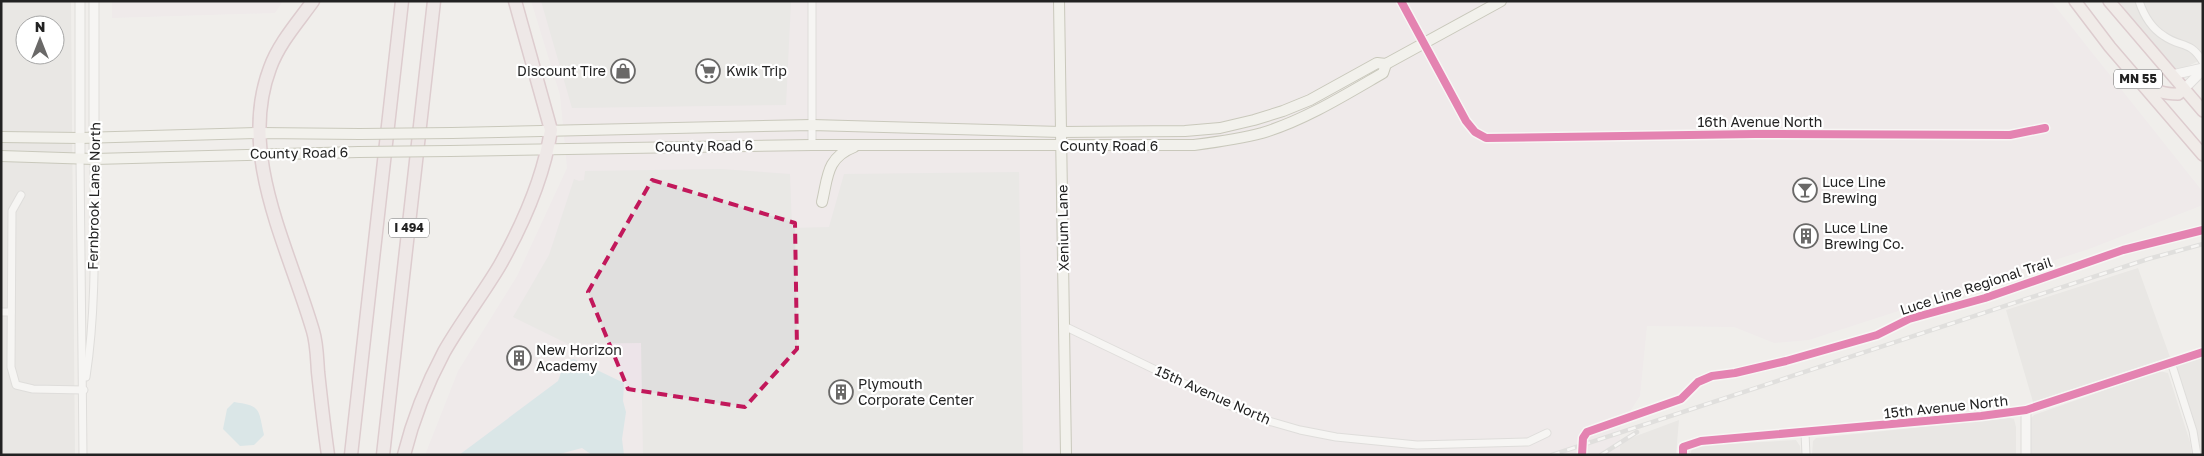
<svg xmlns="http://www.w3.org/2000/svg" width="2204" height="456" viewBox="0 0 2204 456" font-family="'Golos Text',sans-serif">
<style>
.residential{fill:#dfdedc;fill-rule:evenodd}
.industrial{fill:#ede4e9}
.parking{fill:#e0dfde}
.water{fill:#bfdbe3}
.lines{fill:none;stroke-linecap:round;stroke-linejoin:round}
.minor-casing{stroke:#c9c8c7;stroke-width:9}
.tertiary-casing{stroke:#c9c8c7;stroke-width:11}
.secondary-casing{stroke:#999a82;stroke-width:12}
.trunk-casing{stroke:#c5a2ac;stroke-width:14}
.motorway-casing{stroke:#c5a2ac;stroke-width:15}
.minor{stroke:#fdfcfc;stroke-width:7}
.tertiary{stroke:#fdfcfc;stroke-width:9}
.secondary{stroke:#f4f4ed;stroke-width:10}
.trunk{stroke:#f0e6e4;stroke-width:11}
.motorway{stroke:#ece0e2;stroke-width:12}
.rail-casing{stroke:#ccc;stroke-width:4.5}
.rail{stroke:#fff;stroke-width:2.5;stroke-dasharray:8;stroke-linecap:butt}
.secondary-bridge-casing{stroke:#999a82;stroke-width:12;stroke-linecap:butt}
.secondary-bridge{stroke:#f4f4ed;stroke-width:10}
.cycleway-casing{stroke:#fff;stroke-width:11}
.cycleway{stroke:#d6006c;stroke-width:8}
.marked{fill:none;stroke:#c2185b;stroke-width:4;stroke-dasharray:10 6;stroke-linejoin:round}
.labels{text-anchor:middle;stroke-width:4.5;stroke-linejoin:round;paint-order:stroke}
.shield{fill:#fff;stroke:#646464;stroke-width:1}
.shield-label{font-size:12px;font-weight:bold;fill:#222}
.poi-label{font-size:14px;fill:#222;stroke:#fff;text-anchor:start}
.street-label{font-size:14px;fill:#222;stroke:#fff}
</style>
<rect width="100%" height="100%" fill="#f0eeeb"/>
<g class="residential">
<path d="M1,1H71L75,455H1ZM25,25H55V55H25Z"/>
<path d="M2119,1H2203V59L2177,71L2166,65Z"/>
<path d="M2138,268L2170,357L2033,402L2006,310Z"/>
<path d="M2203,355V455H2202L2197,433L2176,370L2179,363Z"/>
<path d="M2159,371L2168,373L2190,442L2192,455H2027L2030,419L2034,415Z"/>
<path d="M2010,418L2014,419L2016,427V455H1812L1813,441L1816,438Z"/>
<path d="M1679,420L1676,455H1620V442Z"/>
<path d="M1796,440L1800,446L1801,455H1690L1693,446Z"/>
</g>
<g class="industrial">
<path d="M112,1H283L275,13L112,18Z"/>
<path d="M531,1H2051L2203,192V205L2089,249L1809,340L1774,343L1734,327L1647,326L1640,396L1620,427V455H425L458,371L517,276L567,168L560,95Z"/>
</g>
<g class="parking">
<path d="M541,1H791L786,105L572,108Z"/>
<path d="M721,169L790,174L792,228L829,227L844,174L1019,172L1023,455H643L641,343L568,344L513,317L549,255L574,179L579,181L584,180L585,171Z"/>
</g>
<g class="water">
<path d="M574,359L624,383L623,401L626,412L622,439L624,455H592L582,448L556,455H459L558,381L565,361Z"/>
<path d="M234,402C262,406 258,409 264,435L254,445L240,446L223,429L227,409Z"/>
</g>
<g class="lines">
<g class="minor-casing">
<g id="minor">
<path d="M812,1V145"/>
<path d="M1401,1L1466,121L1475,132L1486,138L1755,134L2010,135L2045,128"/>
<path d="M2139,1C2144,16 2151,28 2164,36C2181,48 2190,40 2203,62"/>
<path d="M80,158L83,455"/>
<path d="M21,195L12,211L11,367L16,385L33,389L84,390"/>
<path d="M1,312H11"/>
<path d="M1064,326L1231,406L1265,420L1300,430L1336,437L1417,445L1528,442L1547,433"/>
<path d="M2171,362L2193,431L2197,455"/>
<path d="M86,377C97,305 94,231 94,159"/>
<path d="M1805,433L1806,455"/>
<path d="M1683,455V447L1701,441L1981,416L2026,410L2203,352"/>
</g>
</g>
<g class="tertiary-casing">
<g id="tertiary">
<path d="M94,1V159"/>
<path d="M2172,75L2203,68"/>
<path d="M2184,89L2203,70"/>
<path d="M80,158V1"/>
<path d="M2026,410V455"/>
</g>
</g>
<g class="secondary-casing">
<g id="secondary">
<path d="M1059,1L1066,455"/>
<path d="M452,133L812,125L1061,132L1185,131L1220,128L1254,120L1283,111L1310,100L1377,63L1386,64L1501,1"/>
<path d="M1,137L80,138L259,133L360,134"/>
<path d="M450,151L812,145H1194C1217,142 1240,139 1262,133C1305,120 1345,95 1383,73L1386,64"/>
<path d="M1,156L94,159L359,152"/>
<path d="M822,202C828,177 826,158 854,147"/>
</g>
</g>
<g class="trunk-casing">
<g id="trunk">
<path d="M2075,1L2110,47L2203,155"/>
<path d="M2109,1L2203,111"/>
<path d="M2146,83C2157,92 2164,94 2178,94L2184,89"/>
</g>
</g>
<g class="motorway-casing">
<g id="motorway">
<path d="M313,1C298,22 279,43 270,68C237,155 289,248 313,331C317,344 317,359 318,372C321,400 324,427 328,455"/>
<path d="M351,455L402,1"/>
<path d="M383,455L434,1"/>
<path d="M404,455C413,419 427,384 444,352C461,322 483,294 500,265C523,224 544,176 551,130L515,1"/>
</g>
</g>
<use href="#minor" class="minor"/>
<use href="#tertiary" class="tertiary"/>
<use href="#secondary" class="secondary"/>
<use href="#trunk" class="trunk"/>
<use href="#motorway" class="motorway"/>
<g class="rail-casing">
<g id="rail">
<path d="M1552,455L2148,259L2203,244"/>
<path d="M1601,455L1637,432"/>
</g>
</g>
<use href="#rail" class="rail"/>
<g class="secondary-bridge-casing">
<g id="secondary-bridge">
<path d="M360,134L452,133"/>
<path d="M359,152L450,151"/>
</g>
</g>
<use href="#secondary-bridge" class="secondary-bridge"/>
<g class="cycleway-casing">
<g id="cycleway">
<path d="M1401,1L1466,121L1475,132L1486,138L1755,134L2010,135L2045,128"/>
<path d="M1582,455L1583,438L1587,432L1681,399L1698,382L1712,376L1735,373L1786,361L1877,335L1909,319L1985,298L2123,250L2203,230"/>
<path d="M1683,455V447L1701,441L1981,416L2026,410L2203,352"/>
</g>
</g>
<use href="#cycleway" class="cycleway"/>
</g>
<path d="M0 0H2204V456H0ZM652,180L795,223L797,349L745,407L628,389L588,292Z" fill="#f0eeeb" fill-opacity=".55" fill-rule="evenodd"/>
<path class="marked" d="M652,180L795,223L797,349L745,407L628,389L588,292Z"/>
<defs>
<g id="shop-ring" transform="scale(1.25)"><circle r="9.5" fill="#fff" stroke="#6a6968" stroke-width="1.5"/><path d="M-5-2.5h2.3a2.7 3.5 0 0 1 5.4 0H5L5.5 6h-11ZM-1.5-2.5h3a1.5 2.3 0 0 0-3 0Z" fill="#6a6968"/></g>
<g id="supermarket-ring" transform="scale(1.25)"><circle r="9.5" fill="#fff" stroke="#6a6968" stroke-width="1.5"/><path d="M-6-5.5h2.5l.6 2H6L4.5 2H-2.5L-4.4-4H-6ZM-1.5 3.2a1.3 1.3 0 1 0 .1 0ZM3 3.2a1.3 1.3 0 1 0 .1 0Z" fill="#6a6968"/></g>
<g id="bar-ring" transform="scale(1.25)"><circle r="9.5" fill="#fff" stroke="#6a6968" stroke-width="1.5"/><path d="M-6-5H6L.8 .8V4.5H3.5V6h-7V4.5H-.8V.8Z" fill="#6a6968"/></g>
<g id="building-ring" transform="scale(1.25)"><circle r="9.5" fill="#fff" stroke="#6a6968" stroke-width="1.5"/><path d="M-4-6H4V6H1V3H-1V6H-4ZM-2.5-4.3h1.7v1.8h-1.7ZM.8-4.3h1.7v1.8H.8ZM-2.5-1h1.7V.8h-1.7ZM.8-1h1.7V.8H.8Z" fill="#6a6968"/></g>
</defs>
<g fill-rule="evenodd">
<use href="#shop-ring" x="623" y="71"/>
<use href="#supermarket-ring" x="708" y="71"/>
<use href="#bar-ring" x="1805" y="190"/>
<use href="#building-ring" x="1806" y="236"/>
<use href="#building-ring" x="519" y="358"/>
<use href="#building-ring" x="841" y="392"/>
</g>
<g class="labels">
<g class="shield">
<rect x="2114" y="69.5" width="48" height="19" rx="4"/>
<rect x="389" y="218.5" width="40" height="19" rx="4"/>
</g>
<g class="shield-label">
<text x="2138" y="83">MN 55</text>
<text x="409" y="232">I 494</text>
</g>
<g class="poi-label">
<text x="606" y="76" text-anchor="end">Discount Tire</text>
<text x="726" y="76">Kwik Trip</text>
<text x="1822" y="187">Luce Line<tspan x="1822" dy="16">Brewing</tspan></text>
<text x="1824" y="233">Luce Line<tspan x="1824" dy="16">Brewing Co.</tspan></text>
<text x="536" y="355">New Horizon<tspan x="536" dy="16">Academy</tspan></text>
<text x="858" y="389">Plymouth<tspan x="858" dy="16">Corporate Center</tspan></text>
</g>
<g class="street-label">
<text x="1760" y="127">16th Avenue North</text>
<text transform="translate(704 146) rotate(-1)" y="5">County Road 6</text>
<text x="1109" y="151">County Road 6</text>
<text transform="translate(299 153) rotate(-1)" y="5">County Road 6</text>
<text transform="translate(94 196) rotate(-89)" y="5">Fernbrook Lane North</text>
<text transform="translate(1063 228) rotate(-91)" y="5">Xenium Lane</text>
<text transform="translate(1976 286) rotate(-18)" y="5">Luce Line Regional Trail</text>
<text transform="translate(1213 395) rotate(24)" y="5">15th Avenue North</text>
<text transform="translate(1946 407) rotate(-6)" y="5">15th Avenue North</text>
</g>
</g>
<rect width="2204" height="456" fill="none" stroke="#222222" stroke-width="5"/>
<g transform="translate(40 40)"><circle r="24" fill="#ffffff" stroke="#a7a7a7"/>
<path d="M0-4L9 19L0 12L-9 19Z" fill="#6a6968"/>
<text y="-8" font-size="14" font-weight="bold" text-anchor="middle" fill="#222222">N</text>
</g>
</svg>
